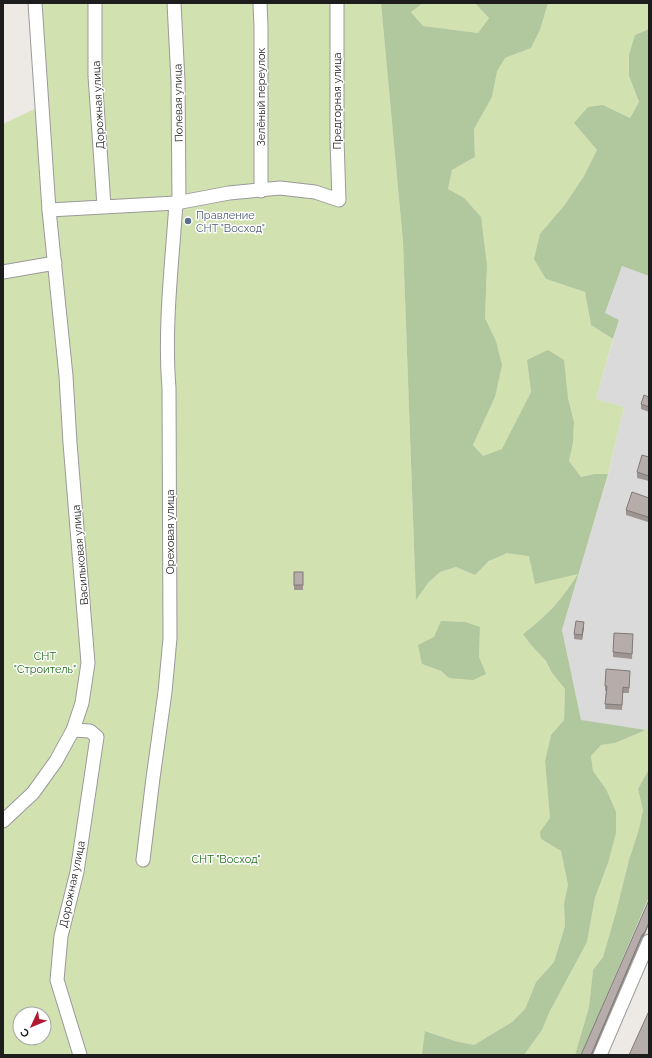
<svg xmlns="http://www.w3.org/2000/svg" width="652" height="1058" viewBox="0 0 652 1058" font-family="Raleway,sans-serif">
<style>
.residential{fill:#dbdada}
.grass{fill:#d1e1b0;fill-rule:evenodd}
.forest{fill:#b1c79e}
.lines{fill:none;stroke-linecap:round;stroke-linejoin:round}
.minor-casing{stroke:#9a9a9a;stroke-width:15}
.minor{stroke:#fff;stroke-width:13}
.wall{fill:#9d9592}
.shaded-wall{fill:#7f7977}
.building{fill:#b6adaa;stroke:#7f7977}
.service-dot{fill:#5c6f8a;stroke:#fff;stroke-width:1.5}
.labels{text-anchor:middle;stroke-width:3;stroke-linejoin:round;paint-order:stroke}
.street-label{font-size:11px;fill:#1d1d1d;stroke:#fff}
.service-label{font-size:11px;fill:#4e5e75;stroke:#fff;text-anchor:start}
.park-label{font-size:11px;fill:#206d19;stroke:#fff}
</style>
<rect width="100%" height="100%" fill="#ede9e4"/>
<path class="residential" d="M622,266L649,276V714L646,730L581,721L562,630L608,475L624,407L596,399L619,320L605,314Z"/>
<g class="grass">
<path d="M35,3H381L403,242L416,599L428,583L440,572L456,567L475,575C484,566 495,554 508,553C526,551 561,567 579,574C562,598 547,616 523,634L531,645L546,661L552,673L565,689L564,720L551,735L545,761L550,818L541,839L561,851L568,885L564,904L565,926L554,962L536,982L525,1009L512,1022L474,1045L455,1041L426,1031L422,1055H3V124L41,106ZM480,627L479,657L449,678L441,671L422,664L435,637ZM20,1014H44V1038H20Z"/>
<path d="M423,3H475L489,18L478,33L423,26L411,12Z"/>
<path d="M548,3H649V29L635,35L629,76L639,103L630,118L603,105L574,123L597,150L584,176L564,206L546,279L585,292L591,325L613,339L596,399L624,407L608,474H594L581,477L569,461L573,443L574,422L568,398L527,360L531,392L502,450L483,456L473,445L495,397L496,341L485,318L487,266L448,189L452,170L475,157L474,129L492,97L496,71L505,58L531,48L540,30Z"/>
<path d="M649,714V769L638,789L643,810L639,829L629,860L616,912L603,957L593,970L589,1007L575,1055H524L542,1030L550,1011L587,942L595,898L608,863L606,789L593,771L591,756L601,745L615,743L646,730Z"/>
</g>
<g class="forest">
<path d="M381,3H423L411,12L423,26L478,33L489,18L475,3H548L540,30L531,48L505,58L497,71L492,97L474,129L475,157L452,170L448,189L464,198L481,217L487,266L485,318L496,341L502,365L495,397L473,445L483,456L502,449L531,392L527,360L548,350L564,360L568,398L574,422L573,443L569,461L581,477L594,474H608L562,630L581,720L646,730L615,743L601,745L591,756L593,771L606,789L616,812V833L608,863L595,898L587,942L550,1011L542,1030L524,1055H422L425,1031L455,1041L474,1045L512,1022L525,1009L536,982L554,962L565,926L564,904L568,885L561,851L541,839L540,832L550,818L545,761L551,735L564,720L565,689L552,673L546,661L531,645L523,634C546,617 563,598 578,574L535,584L529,556L507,553L489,561L475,575L456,567L440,572L428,583L416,600L403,242Z"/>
<path d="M649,29V276L622,266L605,313L619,320L613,339L591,325L585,292L546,279L534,259L540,234L564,206L584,176L597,150L574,123L588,107L603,105L630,118L639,102L629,76V55L635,35Z"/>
<path d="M441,621L465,622L480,627L479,657L486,674L473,680L449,678L441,671L422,664L418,645L434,637Z"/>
<path d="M649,769V897L581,1055H575L589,1007L593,970L603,957L616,912L629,860L639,829L643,810L638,789Z"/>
</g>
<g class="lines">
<g class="minor-casing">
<g id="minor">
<path d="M95,3V76L104,206"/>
<path d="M174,3L178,81L179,203"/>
<path d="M260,3L261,27V191"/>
<path d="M49,210L176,203L229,193L280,188L315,192L339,200L337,140V3"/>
<path d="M3,272L55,263"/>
<path d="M73,730L90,731L97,737L77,872L61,936L57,980L80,1055"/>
<path d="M3,821L33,793L56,761L73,730L82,703L88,663L70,443L66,376L49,210L35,3"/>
<path d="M143,860L153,778L165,692L170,638L169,388C164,327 172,264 176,203"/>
<path d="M600,1055L649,941"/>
</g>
</g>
<use href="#minor" class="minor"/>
</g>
<g class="wall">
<path d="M649,397V412L641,409V404Z"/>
<path d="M649,457V481L637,478V472Z"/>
<path d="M649,498L648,522L626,515V510Z"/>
<rect x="294" y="572" width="9" height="18"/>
<path d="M584,627L582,640L574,639V634Z"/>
<path d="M633,640L632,659L613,657V652Z"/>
<path d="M630,676L629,693H623L622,710L605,709L606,691H605V686Z"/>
</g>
<g class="shaded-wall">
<path d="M584,622V627L582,640V635Z"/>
<path d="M649,922V924L645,934L642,938L592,1055H591L642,935Z"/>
</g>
<g class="building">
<path d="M644,395L649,397V407L641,404Z"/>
<path d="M642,455L649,457V476L637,472Z"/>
<path d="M632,492L649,498V514L648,517L626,510Z"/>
<rect x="294" y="572" width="9" height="13"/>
<path d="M576,621L584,622L582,635L574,634Z"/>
<path d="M614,633L633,634L632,654L613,652Z"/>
<path d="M606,669L630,671L629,688L623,687L622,705L605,704L607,686H605Z"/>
<path d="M649,900V922L645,932L642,935L591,1055H581Z"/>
<path d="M649,1011V1055H629Z"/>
</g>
<circle class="service-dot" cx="188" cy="221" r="4"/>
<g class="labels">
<g class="street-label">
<text transform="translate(261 97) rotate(-90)" y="4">Зелёный переулок</text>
<text transform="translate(337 101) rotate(-90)" y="4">Предгорная улица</text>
<text transform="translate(178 103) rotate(-91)" y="4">Полевая улица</text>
<text transform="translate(98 105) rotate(-93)" y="4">Дорожная улица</text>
<text transform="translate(170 532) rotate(-90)" y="4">Ореховая улица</text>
<text transform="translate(80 555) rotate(-95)" y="4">Васильковая улица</text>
<text transform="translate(72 884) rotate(-78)" y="4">Дорожная улица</text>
</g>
<g class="service-label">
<text x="196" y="219">Правление<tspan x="196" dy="13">СНТ "Восход"</tspan></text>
</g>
<g class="park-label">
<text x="45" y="660">СНТ<tspan x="45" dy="13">"Строитель"</tspan></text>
<text x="226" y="863">СНТ "Восход"</text>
</g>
</g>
<rect width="652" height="1058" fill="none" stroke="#1d1d1d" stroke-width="8"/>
<g transform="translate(32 1026) rotate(226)"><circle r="19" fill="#ffffff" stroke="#a5a5a5"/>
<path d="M0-3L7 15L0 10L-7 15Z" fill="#b11933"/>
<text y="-6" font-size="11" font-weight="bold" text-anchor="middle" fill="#1d1d1d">С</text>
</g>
</svg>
